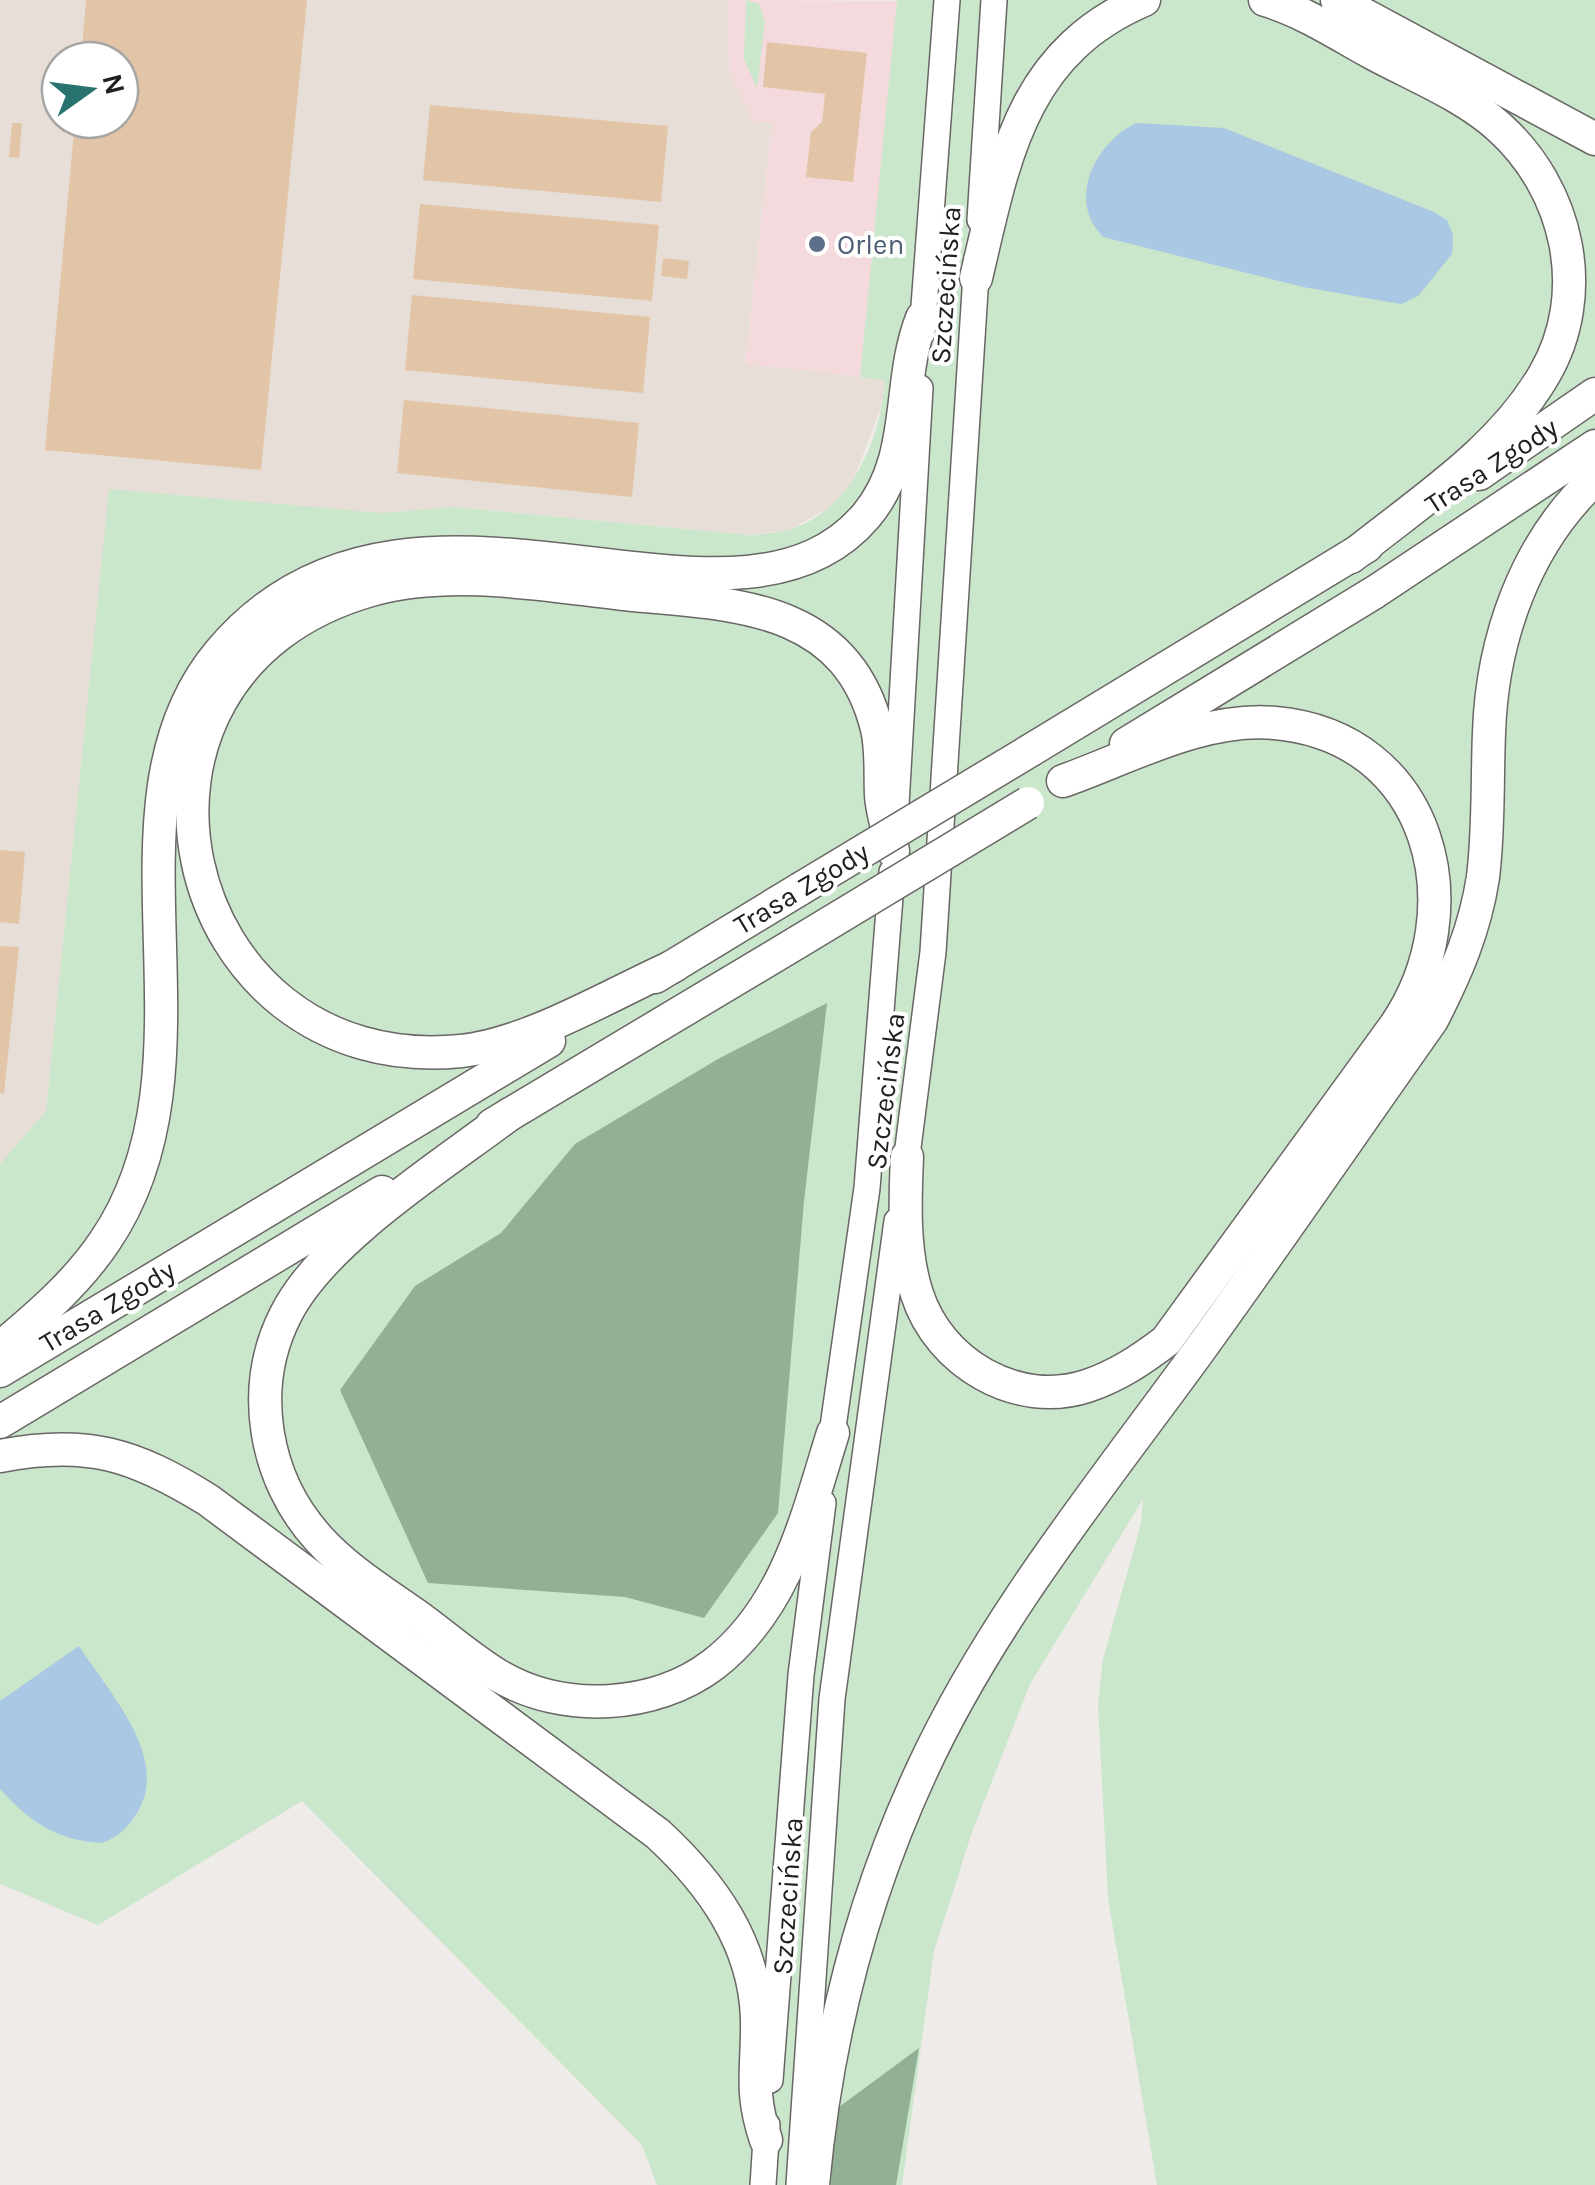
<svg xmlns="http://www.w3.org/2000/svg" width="1595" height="2185" viewBox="0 0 1595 2185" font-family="Karla,sans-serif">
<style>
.commercial{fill:#f5dadd}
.built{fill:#e7dfd7;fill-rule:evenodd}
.green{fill:#cae6cb}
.forest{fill:#92b093}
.water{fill:#aac7e4}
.building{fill:#e2c4a7}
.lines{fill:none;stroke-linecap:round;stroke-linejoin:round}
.secondary-casing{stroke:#696765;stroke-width:28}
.highway-casing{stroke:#696765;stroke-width:35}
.secondary{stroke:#fff;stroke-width:25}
.highway{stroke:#fff;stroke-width:32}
.highway-bridge-casing{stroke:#696765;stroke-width:35;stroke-linecap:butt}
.highway-bridge{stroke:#fff;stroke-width:32}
.service-dot{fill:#5c6f8a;stroke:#fff;stroke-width:4}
.labels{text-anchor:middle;stroke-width:8;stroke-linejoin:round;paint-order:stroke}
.service-label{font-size:28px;fill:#4e5e75;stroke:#fff;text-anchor:start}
.street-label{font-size:28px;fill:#21201f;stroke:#fff}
</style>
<rect width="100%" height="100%" fill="#eeebe9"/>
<path class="commercial" d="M727,0L898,1L860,377L745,365L772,124L753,122L729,72Z"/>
<path class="built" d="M0,0H727L729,72L753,121L772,123L745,364L885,379L884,399L852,484L833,505L790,530L749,535L455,507L382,513L68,910L46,1111L0,1164ZM60,60H120V120H60Z"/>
<g class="green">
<path d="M746,0L759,4L765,21L757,88L744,59Z"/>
<path d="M897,0H1595V2185H1157L1108,1898L1098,1704L1103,1659L1141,1524L1143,1499L1030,1684L972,1832L934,1951L902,2185H657L642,2145L302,1801L98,1925L0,1884V1164L46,1111L109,489L382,513L454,507L749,535C762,534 776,533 788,530C851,512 881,439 885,380L860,377Z"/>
</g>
<g class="forest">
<path d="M827,1003L804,1201L778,1513L704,1618L625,1597L428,1583L340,1390L415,1286L501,1233L575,1144L718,1059Z"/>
<path d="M919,2048L896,2185H831L835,2110Z"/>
</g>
<g class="water">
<path d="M1136,123L1224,128L1434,212L1447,220L1453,235L1452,254L1418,296L1401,304L1303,287L1103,237C1066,200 1095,143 1136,123Z"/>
<path d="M79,1646C109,1693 171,1758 137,1813C128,1828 118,1837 102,1843C56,1840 30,1822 0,1789V1701Z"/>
</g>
<g class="building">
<path d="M86,0H307L261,470L45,450L75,120H120V60H81Z"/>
<path d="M767,42L867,53L853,182L806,177L811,132L822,122L825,94L763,87Z"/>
<path d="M430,105L668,126L661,202L423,180Z"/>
<path d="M12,123H22L19,158L9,157Z"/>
<path d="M420,204L659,225L652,301L413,279Z"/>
<path d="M663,258L689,261L687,279L661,276Z"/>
<path d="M412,295L650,317L643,393L405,370Z"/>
<path d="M404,400L639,423L632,497L397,473Z"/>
<path d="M0,850L25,852L19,924L0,922Z"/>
<path d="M0,946L19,947L4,1094L0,1093Z"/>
</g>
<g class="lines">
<g class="secondary-casing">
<g id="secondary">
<path d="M980,220L994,0"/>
<path d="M922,333L947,0"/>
<path d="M895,822L920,388"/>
<path d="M905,1171L933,952L977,259"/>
<path d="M830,1448L867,1188L892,872"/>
<path d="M770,2080L801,1675L823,1503"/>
<path d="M763,2185L767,2125"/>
<path d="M799,2185L832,1699L897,1221"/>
</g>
</g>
<g class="highway-casing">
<g id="highway">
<path d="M1265,0C1303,11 1339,35 1374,54C1415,76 1465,96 1499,127C1568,189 1592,293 1544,375C1499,452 1419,502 1351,557"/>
<path d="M1337,0L1595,139"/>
<path d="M976,278C1004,160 1020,53 1144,0"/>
<path d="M1479,474L1595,394"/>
<path d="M1126,744L1375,592L1595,446"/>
<path d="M1031,750L1367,546"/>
<path d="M674,966C611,994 529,1044 461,1051C172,1080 78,673 371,590C454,567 549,586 633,595C735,604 847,606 877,729C882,751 880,773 881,795C882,813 889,833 893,851"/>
<path d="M655,977L800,889"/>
<path d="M510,1114C443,1165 324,1239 286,1314C248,1388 264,1479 319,1539C347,1570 386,1594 420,1618C446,1637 472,1660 499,1676C564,1714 655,1709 714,1664C787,1607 807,1516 833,1433"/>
<path d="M492,1125L798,942"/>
<path d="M907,1157C905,1201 903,1251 917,1294C939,1363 1017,1409 1087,1386C1117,1376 1141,1360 1166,1341L1395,1026C1475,909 1432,737 1275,723C1204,716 1128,758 1063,781"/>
<path d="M0,1348C38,1316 77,1283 105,1241C228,1060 90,808 219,653C406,428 731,675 866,516C915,458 896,384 922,318"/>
<path d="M0,1371L549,1041"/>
<path d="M0,1422L382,1192"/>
<path d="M0,1456C86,1439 134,1454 208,1500L658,1834C711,1883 755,1943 757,2019C758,2069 749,2090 766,2140"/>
<path d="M813,2185C826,2042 861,1901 922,1770C992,1618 1103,1483 1201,1348C1279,1240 1355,1129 1432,1020C1456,973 1475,930 1483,877C1489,829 1487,781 1489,733C1492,640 1525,544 1595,479"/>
</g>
</g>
<use href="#secondary" class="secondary"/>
<use href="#highway" class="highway"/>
<g class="highway-bridge-casing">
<g id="highway-bridge">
<path d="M800,889L1031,750"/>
<path d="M798,942L1028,803"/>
</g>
</g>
<use href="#highway-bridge" class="highway-bridge"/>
</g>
<circle class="service-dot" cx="817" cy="244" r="10"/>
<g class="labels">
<g class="service-label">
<text x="837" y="254">Orlen</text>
</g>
<g class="street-label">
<text transform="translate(945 285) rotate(-86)" y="10">Szczecińska</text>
<text transform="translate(1491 465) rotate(-33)" y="10">Trasa Zgody</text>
<text transform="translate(801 888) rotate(-31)" y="10">Trasa Zgody</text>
<text transform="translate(885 1091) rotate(-83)" y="10">Szczecińska</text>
<text transform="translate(107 1306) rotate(-31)" y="10">Trasa Zgody</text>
<text transform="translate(787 1896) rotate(-86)" y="10">Szczecińska</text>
</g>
</g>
<g transform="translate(90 90) rotate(76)"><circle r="48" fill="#ffffff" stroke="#a6a6a5" stroke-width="2.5"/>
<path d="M0-8L18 38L0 25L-18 38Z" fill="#29736e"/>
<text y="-15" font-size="28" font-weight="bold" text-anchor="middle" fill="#21201f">N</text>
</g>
</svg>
